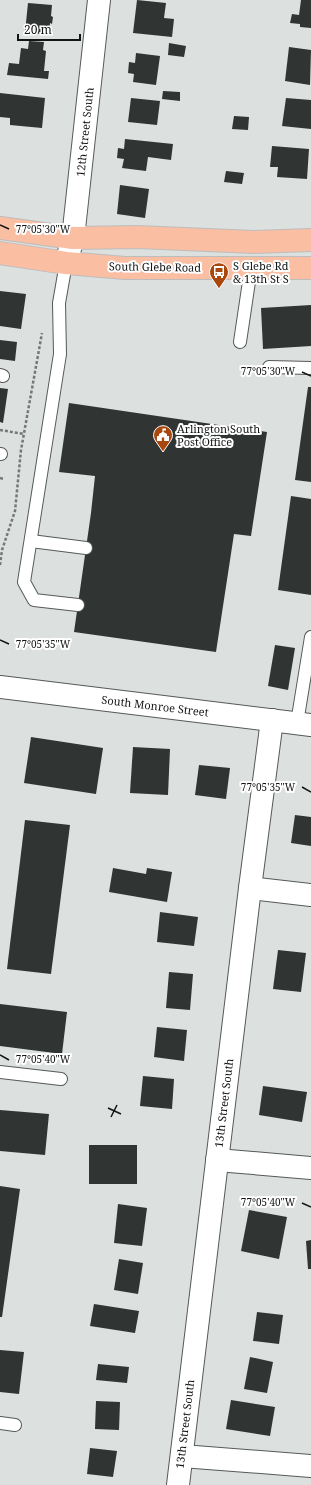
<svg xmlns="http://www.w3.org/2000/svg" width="311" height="1485" viewBox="0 0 311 1485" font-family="'Noto Serif',serif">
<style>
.building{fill:#303433}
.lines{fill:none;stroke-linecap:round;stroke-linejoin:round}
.service-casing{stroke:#555958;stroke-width:14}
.minor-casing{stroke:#555958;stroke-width:24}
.primary-casing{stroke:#bdbdbd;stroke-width:24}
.path{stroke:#747776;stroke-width:2.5;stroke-dasharray:3 2;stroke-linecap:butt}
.service{stroke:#fff;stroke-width:12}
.minor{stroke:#fff;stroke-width:22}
.primary{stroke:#fabea3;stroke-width:22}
.ticks{fill:none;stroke:#131514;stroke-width:1.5}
.labels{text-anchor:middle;stroke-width:4;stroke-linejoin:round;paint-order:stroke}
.street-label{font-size:11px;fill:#131514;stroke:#fff}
.poi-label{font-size:11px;fill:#131514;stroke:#fff;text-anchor:start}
.ticks-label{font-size:10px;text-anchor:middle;fill:#131514;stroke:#fff;stroke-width:4;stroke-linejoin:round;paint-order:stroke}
</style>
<rect width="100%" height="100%" fill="#dce0df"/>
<g class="building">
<path d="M137,0L166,3L164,18L174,19L172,37L133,33Z"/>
<path d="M301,0H311V28L300,27V24L290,23L292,14L299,15Z"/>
<path d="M28,3L52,5L51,16L53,17L52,24L50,23L49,35L25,32Z"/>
<path d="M29,41L44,42L43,50L46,51L44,71H49L48,79L7,75L9,63L19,64L21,48L28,49Z"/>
<path d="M169,43L186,46L184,57L168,55Z"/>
<path d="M289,47L311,50L310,85L285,81Z"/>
<path d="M136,53L160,56L156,85L133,82L134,74L128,73L129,62L135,63Z"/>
<path d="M163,91L180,92V101L162,99Z"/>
<path d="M0,93L45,98L42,128L10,125V118L0,117Z"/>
<path d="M131,98L160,101L157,125L128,122Z"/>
<path d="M286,98L311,100V129L282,126Z"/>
<path d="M234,116L249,117L248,130L232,129Z"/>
<path d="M125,139L173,144L171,160L148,157L146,171L122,168L124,159L117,158L118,148L124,149Z"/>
<path d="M272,146L309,149L307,179L277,177L278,167H270Z"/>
<path d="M226,171L244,173L242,184L224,182Z"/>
<path d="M120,185L149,189L145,218L117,214Z"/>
<path d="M0,291L26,294L21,329L0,326Z"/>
<path d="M311,305V346L263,349L261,308Z"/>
<path d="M0,340L17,342L15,361L0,359Z"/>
<path d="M308,387H311V482L295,480Z"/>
<path d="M0,388L8,389L3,423L0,422Z"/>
<path d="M69,403L267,432L251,536L234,534L216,652L74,632L91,513L95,476L59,472Z"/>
<path d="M291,496L311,499V595L278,590Z"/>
<path d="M275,645L295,648L288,690L268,686Z"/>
<path d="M31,737L103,748L96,794L24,783Z"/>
<path d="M133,747L170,749L168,795L130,793Z"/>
<path d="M199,765L230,768L226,799L195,795Z"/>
<path d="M295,815L311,817V846L291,843Z"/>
<path d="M25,820L70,825L51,974L7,969Z"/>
<path d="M113,868L146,874L147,868L172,872L167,902L109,892Z"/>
<path d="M160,912L198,917L194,946L157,942Z"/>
<path d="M278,950L306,953L301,992L273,989Z"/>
<path d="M169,972L193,974L190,1010L166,1008Z"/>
<path d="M0,1004L67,1012L62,1054L0,1046Z"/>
<path d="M157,1027L187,1030L184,1061L154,1057Z"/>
<path d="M143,1076L174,1079L172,1109L140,1106Z"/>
<path d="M263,1086L307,1092L302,1122L259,1115Z"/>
<path d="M0,1110L49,1114L45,1155L0,1151Z"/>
<rect x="89" y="1145" width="48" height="39"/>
<path d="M0,1186L20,1189L2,1317H0Z"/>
<path d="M118,1204L147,1208L142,1246L114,1243Z"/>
<path d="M249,1210L287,1217L279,1259L241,1251Z"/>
<path d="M311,1240V1269H308L306,1241Z"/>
<path d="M119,1259L143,1263L138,1294L114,1290Z"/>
<path d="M94,1304L139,1311L135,1333L90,1326Z"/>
<path d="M257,1312L283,1315L279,1344L253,1341Z"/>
<path d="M0,1350L24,1352L19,1394L0,1392Z"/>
<path d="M250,1357L273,1362L267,1393L244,1389Z"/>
<path d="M98,1364L129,1367L127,1383L96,1380Z"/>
<path d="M231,1400L275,1407L270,1436L226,1429Z"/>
<path d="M96,1401L120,1402L119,1430L95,1429Z"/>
<path d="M90,1448L117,1451L113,1477L87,1474Z"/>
</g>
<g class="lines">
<g class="service-casing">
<g id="service">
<path d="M66,263L59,303L60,354L24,582L34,600L78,605"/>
<path d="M240,342L251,268"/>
<path d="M269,367L311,368"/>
<path d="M0,375L3,376"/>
<path d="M0,454H1"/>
<path d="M31,541L86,548"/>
<path d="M297,723L311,637"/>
<path d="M0,1072L61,1079"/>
<path d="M0,1423L15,1425"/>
</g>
</g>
<g class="minor-casing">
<g id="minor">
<path d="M66,263L73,238L99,0"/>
<path d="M0,687L311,725"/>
<path d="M250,888L311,895"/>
<path d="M217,1160L311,1168"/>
<path d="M182,1456L311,1466"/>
<path d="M178,1485L250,888L272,720"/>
</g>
</g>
<g class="primary-casing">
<g id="primary">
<path d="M0,228L73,238L137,237L254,242L311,240"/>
<path d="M0,253L66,263L125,268H311"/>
</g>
</g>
<g class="path">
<path d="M0,430L24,434"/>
<path d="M0,478L4,479"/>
<path d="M0,565L2,550L15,511L21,450L42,333"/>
</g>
<use href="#service" class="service"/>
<use href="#minor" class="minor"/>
<use href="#primary" class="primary"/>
</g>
<path class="ticks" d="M0,225L9,229M302,372L311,376M0,640L9,644M302,787L311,792M0,1055L9,1060M108,1108L121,1114M111,1117L117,1105M302,1203L311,1207"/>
<defs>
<g id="bus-pin" transform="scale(1)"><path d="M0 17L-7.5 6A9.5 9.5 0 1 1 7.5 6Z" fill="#a9470c" stroke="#fff"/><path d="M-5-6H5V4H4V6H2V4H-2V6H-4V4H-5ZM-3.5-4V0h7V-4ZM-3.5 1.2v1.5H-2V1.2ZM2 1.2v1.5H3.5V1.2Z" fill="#fff"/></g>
<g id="civic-pin" transform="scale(1)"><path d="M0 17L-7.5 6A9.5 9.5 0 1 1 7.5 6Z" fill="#a9470c" stroke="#fff"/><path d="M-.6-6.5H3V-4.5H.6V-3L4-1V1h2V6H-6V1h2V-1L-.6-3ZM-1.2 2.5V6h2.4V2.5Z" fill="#fff"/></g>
</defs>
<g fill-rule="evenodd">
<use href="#bus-pin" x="219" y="272"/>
<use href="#civic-pin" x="163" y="435"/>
</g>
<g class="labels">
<g class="street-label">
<text transform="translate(85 132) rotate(-84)" y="4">12th Street South</text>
<text transform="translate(155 267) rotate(1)" y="4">South Glebe Road</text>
<text transform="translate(155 706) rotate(7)" y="4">South Monroe Street</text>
<text transform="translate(224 1103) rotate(-83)" y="4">13th Street South</text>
<text transform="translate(185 1424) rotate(-83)" y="4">13th Street South</text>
</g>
<g class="poi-label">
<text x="233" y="270">S Glebe Rd<tspan x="233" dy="13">&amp; 13th St S</tspan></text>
<text x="177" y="433">Arlington South<tspan x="177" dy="13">Post Office</tspan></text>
</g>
</g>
<g class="ticks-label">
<text x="43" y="233">77°05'30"W</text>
<text x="268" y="375">77°05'30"W</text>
<text x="43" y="648">77°05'35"W</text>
<text x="268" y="791">77°05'35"W</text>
<text x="43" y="1063">77°05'40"W</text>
<text x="268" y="1206">77°05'40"W</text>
</g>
<path d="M18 34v6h62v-6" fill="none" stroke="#131514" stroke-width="2"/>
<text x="24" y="34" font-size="12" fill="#131514" stroke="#ffffff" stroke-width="3" paint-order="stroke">20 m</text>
</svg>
